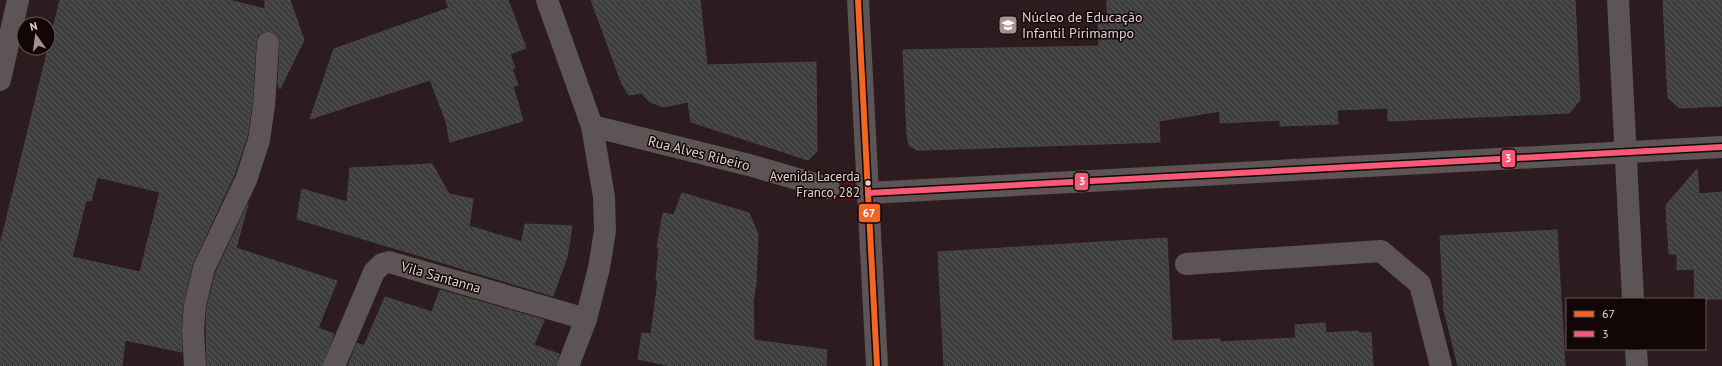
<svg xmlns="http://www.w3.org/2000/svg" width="1722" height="366" viewBox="0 0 1722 366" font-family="'PT Sans',sans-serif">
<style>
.park{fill:#48151f}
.building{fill:url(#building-back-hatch);stroke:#494646;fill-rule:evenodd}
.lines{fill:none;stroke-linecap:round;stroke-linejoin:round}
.minor{stroke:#5c5455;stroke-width:22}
.bus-1-casing{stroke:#120607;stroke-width:9}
.bus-2-casing{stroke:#120607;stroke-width:9}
.bus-1{stroke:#f26522;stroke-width:6}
.bus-2{stroke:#f75a77;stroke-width:6}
.bus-dot{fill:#e4d0d1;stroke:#120607;stroke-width:1.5}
.labels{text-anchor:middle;stroke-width:3;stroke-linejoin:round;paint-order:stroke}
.bus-label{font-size:13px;fill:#e4d0d1;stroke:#120607;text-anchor:end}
.poi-label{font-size:14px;fill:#e4d0d1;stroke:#120607;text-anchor:start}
.street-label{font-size:14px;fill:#e4d0d1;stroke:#120607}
.line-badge{stroke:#120607;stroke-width:1.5}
.badge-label{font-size:11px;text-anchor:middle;font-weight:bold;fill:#fff}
</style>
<defs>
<pattern id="building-back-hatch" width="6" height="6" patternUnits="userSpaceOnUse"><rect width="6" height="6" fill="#3d3e3d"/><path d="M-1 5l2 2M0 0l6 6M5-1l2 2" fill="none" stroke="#595958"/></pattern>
</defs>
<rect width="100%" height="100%" fill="#2c1c1f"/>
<path class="park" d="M862,170L861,202L827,200L822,175Z"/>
<g class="building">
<path d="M60,0H229L265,9V0H290L304,40L280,89L278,84L280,44L279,38L275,33L269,31L263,32L259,35L258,31L256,42L252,105L247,137L234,175L192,265L183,304L181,329L182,352L125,340L122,366H0V245ZM97,177L160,192L140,272L72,257L86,200L91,201Z"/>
<path d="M446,0H508L526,48L510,54L515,68L512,69L518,85L513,86L523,121L450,142L446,121L430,80L310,119L334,49L449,8Z"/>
<path d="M591,0H700L707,65L816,62L817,151L808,160L691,122L688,102L663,107L650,102L641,93L629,95L622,84Z"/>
<path d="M1107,0H1575L1580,100L1569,113L1388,121V108L1337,110L1338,124L1280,126V120L1220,123V111L1159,121L1160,142L926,150H917L909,145L907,134L903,50L1099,46L1098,16H1107Z"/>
<path d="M1663,0H1722V106L1680,108L1668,98Z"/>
<path d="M432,164L449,194L473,199L469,226L522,242L525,224L572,226L567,257L553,296L297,219L302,189L347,202L350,168Z"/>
<path d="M1697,169L1699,194L1722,192V299H1695L1694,269L1677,270V254H1669L1666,205Z"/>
<path d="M682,193L749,213L758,234L756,283L753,301L754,340L827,350L826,366H671L638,359L642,333L651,334L658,281L656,280L659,248H657L663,213L674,215Z"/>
<path d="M248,204L236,248L337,281L318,328L334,334L322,366H207L206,330L207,307L216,272Z"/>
<path d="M1557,230L1565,366H1458L1444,310L1440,236Z"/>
<path d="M1167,238L1172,341L1220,339V342L1296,338L1295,325L1325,323L1326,333L1358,331L1359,333H1371L1373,366H944L938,252Z"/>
<path d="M440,290L544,320L534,345L559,354L556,366H348L357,343L364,346L385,297L432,312Z"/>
</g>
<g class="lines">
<g class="minor">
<path d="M547,0L592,126L604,197L605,231L599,268L586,319L568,366"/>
<path d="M858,0L877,366"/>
<path d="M1618,0L1633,299"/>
<path d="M0,80L18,0"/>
<path d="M592,126L749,165L829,188"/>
<path d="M868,193L1722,147"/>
<path d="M1186,264L1381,251L1420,284L1441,366"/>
<path d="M1636,349L1637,366"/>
<path d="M195,366L193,330L195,305L204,268L246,180L259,140L264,106L268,43"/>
<path d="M334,366L374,272L382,264L389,262L586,319"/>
</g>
<g class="bus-1-casing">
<path id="bus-1" d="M858,0L877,366"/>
</g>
<g class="bus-2-casing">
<path id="bus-2" d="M868,193L1722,147"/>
</g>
<use href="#bus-1" class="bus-1"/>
<use href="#bus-2" class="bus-2"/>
</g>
<defs>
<g id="school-square" transform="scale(1)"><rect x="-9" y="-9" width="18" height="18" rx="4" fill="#a49193" stroke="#120607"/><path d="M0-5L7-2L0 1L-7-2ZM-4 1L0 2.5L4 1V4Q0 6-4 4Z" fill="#fff"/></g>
</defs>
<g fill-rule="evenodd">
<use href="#school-square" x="1008" y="25"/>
</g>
<circle class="bus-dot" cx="868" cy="183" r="3.5"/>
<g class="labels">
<g class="bus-label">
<text x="860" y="181">Avenida Lacerda<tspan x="860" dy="16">Franco, 282</tspan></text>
</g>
<g class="poi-label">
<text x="1022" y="22">Núcleo de Educação<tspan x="1022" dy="16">Infantil Pirimampo</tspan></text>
</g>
<g class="street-label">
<text transform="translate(699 153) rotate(14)" y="5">Rua Alves Ribeiro</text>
<text transform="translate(441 277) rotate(16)" y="5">Vila Santanna</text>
</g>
</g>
<g class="line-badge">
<rect x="1501" y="149" width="15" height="19" rx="4" fill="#f75a77"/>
<rect x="1074" y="172" width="15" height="19" rx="4" fill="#f75a77"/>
<rect x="858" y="203" width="23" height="20" rx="4" fill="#f26522"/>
</g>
<g class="badge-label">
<text x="1508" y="162">3</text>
<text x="1082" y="185">3</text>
<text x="869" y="217">67</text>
</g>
<rect x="1566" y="298" width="140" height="52" fill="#120607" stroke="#665758"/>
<rect x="1574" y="311" width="20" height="6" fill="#f26522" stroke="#665758"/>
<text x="1602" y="318" font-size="12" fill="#e4d0d1">67</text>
<rect x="1574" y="331" width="20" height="6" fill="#f75a77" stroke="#665758"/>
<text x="1602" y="338" font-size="12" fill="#e4d0d1">3</text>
<g transform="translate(36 36) rotate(346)"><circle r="19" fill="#120607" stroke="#665758"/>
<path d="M0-3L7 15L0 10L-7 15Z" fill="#a49193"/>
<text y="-6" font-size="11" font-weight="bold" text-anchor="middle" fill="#e4d0d1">N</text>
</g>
</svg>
